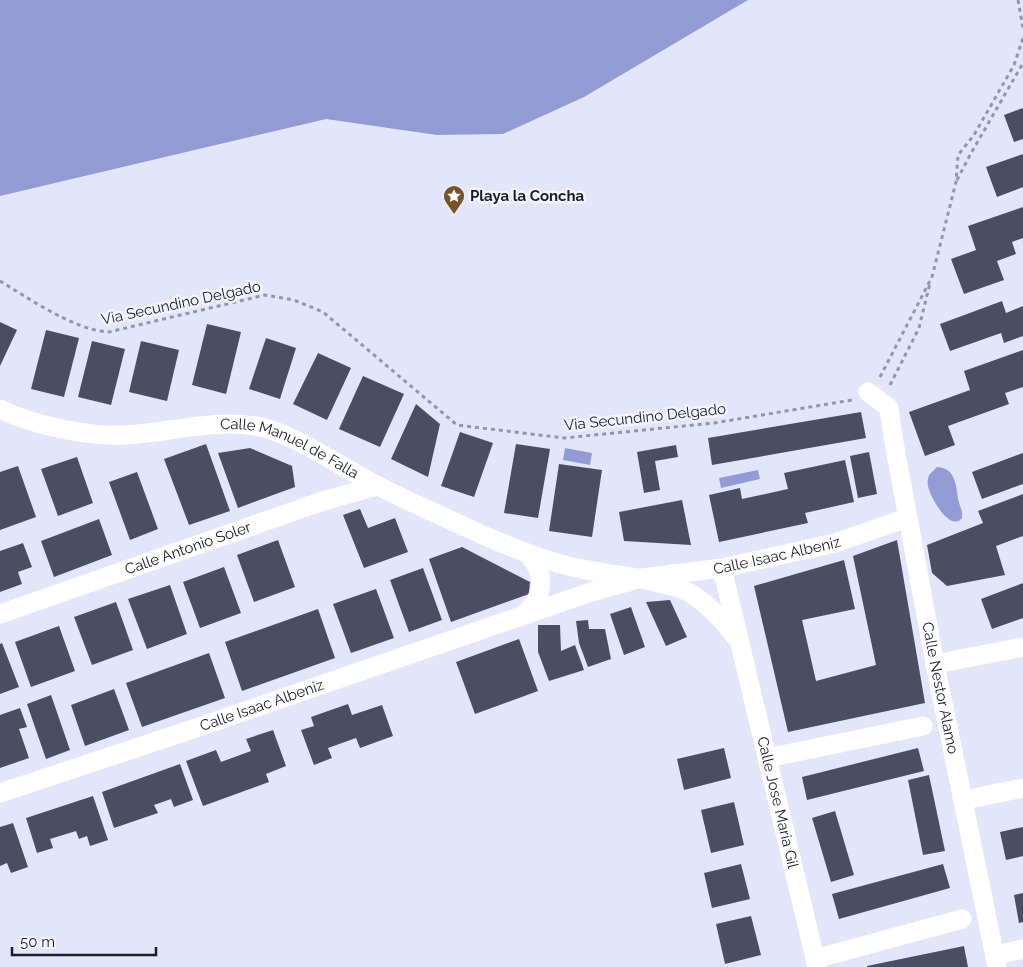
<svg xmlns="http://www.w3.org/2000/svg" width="1023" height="967" viewBox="0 0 1023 967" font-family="Raleway,sans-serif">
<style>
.water{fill:#939bd4}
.building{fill:#4b4e63}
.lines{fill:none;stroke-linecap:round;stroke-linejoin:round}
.path{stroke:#9496a6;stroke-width:3;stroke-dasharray:4 4;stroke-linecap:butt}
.minor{stroke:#fff;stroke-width:19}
.labels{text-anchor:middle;stroke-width:5;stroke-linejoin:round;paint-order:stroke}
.poi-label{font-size:15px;font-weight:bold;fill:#1b1d26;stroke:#f2f4ff;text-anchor:start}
.street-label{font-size:15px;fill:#1b1d26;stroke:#f2f4ff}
</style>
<rect width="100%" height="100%" fill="#e3e6fb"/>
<g class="water">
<path d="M0,0H748L584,97L503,134L437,135L326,119L0,196Z"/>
<path d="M565,448L592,453L590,465L563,460Z"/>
<path d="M937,467C955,468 956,484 958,498C959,505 963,510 962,518C950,533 930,497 928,486C927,482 928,479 929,475Z"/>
<path d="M758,470L760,479L721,488L719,478Z"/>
</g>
<g class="building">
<path d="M1023,108V139L1014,142L1004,115Z"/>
<path d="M1023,154V187L997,197L986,167Z"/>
<path d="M1023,207V238L1012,242L1016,254L997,261L1004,280L964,294L951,259L976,250L968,226Z"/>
<path d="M1002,301L1006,313L1023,306V336L1004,343L1001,333L950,351L940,324Z"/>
<path d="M0,322L17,330L0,366Z"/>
<path d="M207,324L241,332L226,394L192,385Z"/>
<path d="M46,330L79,338L64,397L31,389Z"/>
<path d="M266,338L296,348L280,399L249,389Z"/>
<path d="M92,341L125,349L111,405L78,397Z"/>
<path d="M141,341L179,350L167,401L129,392Z"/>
<path d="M1023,350V387L1005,393L1009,404L948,426L955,445L925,456L909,412L970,390L964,371Z"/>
<path d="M318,353L351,368L327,420L293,404Z"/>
<path d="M363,376L404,394L380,447L339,429Z"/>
<path d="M416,404L440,424L428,477L391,459Z"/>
<path d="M861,412L866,438L712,465L708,438Z"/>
<path d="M460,432L493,443L474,497L441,486Z"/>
<path d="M206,444L230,511L189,525L164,459Z"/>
<path d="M516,444L550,449L538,518L504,513Z"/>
<path d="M676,445L678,457L655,461L660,490L644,493L637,452Z"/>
<path d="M250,448L292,466L295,487L238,508L218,453Z"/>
<path d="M869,452L877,494L858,498L850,456Z"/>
<path d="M1023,453V484L982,499L972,472Z"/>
<path d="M77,457L93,503L58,516L41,469Z"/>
<path d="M845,460L854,502L805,513L808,523L719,542L709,495L740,488L742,499L788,489L784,473Z"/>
<path d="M559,464L602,470L592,537L549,531Z"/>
<path d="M18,466L36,517L0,530V472Z"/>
<path d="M137,472L158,529L130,540L109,482Z"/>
<path d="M1023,494V536L996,546L1005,575L947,586L932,573L927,545L983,523L978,511Z"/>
<path d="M682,500L691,545L624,541L619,512Z"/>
<path d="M360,509L368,528L395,518L408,552L364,568L343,515Z"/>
<path d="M99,519L112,555L54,577L41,541Z"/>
<path d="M278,540L295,587L254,602L237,555Z"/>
<path d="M897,540L925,703L788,732L754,586L844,560L855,609L802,620L816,681L876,665L853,556Z"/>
<path d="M23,543L32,567L18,572L22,584L0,592V551Z"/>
<path d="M462,547L530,582L529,594L451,622L429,559Z"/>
<path d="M224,567L241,613L200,628L183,582Z"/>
<path d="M423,568L442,620L409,632L390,580Z"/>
<path d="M1023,583V618L992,629L981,599Z"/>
<path d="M170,585L187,634L147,649L128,599Z"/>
<path d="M376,589L394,638L351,653L333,604Z"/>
<path d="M670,600L687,637L666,646L646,602Z"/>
<path d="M116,602L133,650L92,665L74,617Z"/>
<path d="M631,607L645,647L624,655L610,614Z"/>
<path d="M318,609L335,658L242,691L225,642Z"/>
<path d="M588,620L589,629H605L611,659L588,667L579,643L576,621Z"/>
<path d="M538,625H560L561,651L575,645L584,670L549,681L538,652Z"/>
<path d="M59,626L75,671L31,687L15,642Z"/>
<path d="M519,639L538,691L475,714L456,662Z"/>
<path d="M2,643L19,687L0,694V644Z"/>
<path d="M209,653L225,698L142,727L126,683Z"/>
<path d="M114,689L129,730L85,746L71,705Z"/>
<path d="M51,695L70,750L46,759L27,704Z"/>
<path d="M348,704L352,715L382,705L393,736L360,748L356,738L328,748L332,758L314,765L301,730L314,726L311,717Z"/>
<path d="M20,708L27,727L19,729L29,758L0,768V715Z"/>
<path d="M273,730L286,766L266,774L269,782L203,806L186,761L216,750L221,762L251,751L246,739Z"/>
<path d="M724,748L731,778L684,790L677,759Z"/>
<path d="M918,748L924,771L807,800L802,777Z"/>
<path d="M180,764L193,800L174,807L171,799L154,805L158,813L114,828L102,792Z"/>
<path d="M929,775L945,851L923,855L908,780Z"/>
<path d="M93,796L108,840L90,846L87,836L79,839L76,831L50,839L53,848L37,853L26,818Z"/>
<path d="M734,802L744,845L711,853L701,810Z"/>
<path d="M835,811L854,875L831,882L812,818Z"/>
<path d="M13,823L28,867L11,873L7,863L0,866V827Z"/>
<path d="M1023,827V856L1006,860L1000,832Z"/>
<path d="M741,864L750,899L712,908L704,873Z"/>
<path d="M943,864L950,888L839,919L832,894Z"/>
<path d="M1023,893V922L1019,923L1014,895Z"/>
<path d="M751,916L761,955L725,964L716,924Z"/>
<path d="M964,946L968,967H867V966Z"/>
</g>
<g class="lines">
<g class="path">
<path d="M1018,0L1023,28"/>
<path d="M957,180L970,155L1023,63"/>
<path d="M0,281C28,298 76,331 109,332L265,295L294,300L323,312L457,425L564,438L714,423L852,400"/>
<path d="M880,377L932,277L956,182L958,155L974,135L1014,65L1023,38"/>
<path d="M890,385L919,328L930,283"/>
</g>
<g class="minor">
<path id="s1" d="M868,392L889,408L893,437L935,664L997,967"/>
<path id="s2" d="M0,409C33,425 88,437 124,435C169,433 210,419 256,426C291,432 335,463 367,480C392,494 420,506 446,518C483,535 521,553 561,564C594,574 630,574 663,584C673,586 684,589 693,595C710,606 726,624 738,640"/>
<path id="s3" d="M722,568L817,967"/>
<path id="s4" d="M0,614L320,502L377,486"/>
<path d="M523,615C537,604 545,587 538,569C536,563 531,558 527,553"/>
<path d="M935,664L1023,647"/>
<path d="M767,758L923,726"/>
<path id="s5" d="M0,793L193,729L594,591L642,578L722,568L835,543L907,518"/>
<path d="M964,800L1023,788"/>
<path d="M995,955L1023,949"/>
<path d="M815,959L962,919"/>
</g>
</g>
<defs>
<g id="sight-pin" transform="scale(1.125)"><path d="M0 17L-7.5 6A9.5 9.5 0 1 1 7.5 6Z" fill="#77542d" stroke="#f2f4ff"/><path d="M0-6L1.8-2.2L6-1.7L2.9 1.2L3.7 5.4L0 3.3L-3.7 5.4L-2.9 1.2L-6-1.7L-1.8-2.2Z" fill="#fff"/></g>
</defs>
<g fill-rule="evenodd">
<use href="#sight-pin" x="454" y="196"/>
</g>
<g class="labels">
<g class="poi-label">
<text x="470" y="201">Playa la Concha</text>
</g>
<g class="street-label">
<text transform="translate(181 303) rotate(-12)" y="5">Via Secundino Delgado</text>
<text transform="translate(645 417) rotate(-6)" y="5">Via Secundino Delgado</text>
<text dy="5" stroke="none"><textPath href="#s2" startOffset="299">Calle Manuel de Falla</textPath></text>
<text dy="5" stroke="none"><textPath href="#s4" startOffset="199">Calle Antonio Soler</textPath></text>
<text dy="5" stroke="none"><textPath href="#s5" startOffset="814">Calle Isaac Albeniz</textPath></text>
<text dy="5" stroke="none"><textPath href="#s1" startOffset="311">Calle Nestor Alamo</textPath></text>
<text dy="5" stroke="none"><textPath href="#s5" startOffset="276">Calle Isaac Albeniz</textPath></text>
<text dy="5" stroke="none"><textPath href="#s3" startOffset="241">Calle Jose Maria Gil</textPath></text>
</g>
</g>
<path d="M12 947v8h144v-8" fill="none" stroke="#1b1d26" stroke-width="2.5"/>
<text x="20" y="947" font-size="15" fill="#1b1d26" stroke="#f2f4ff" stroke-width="4" paint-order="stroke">50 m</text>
</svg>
